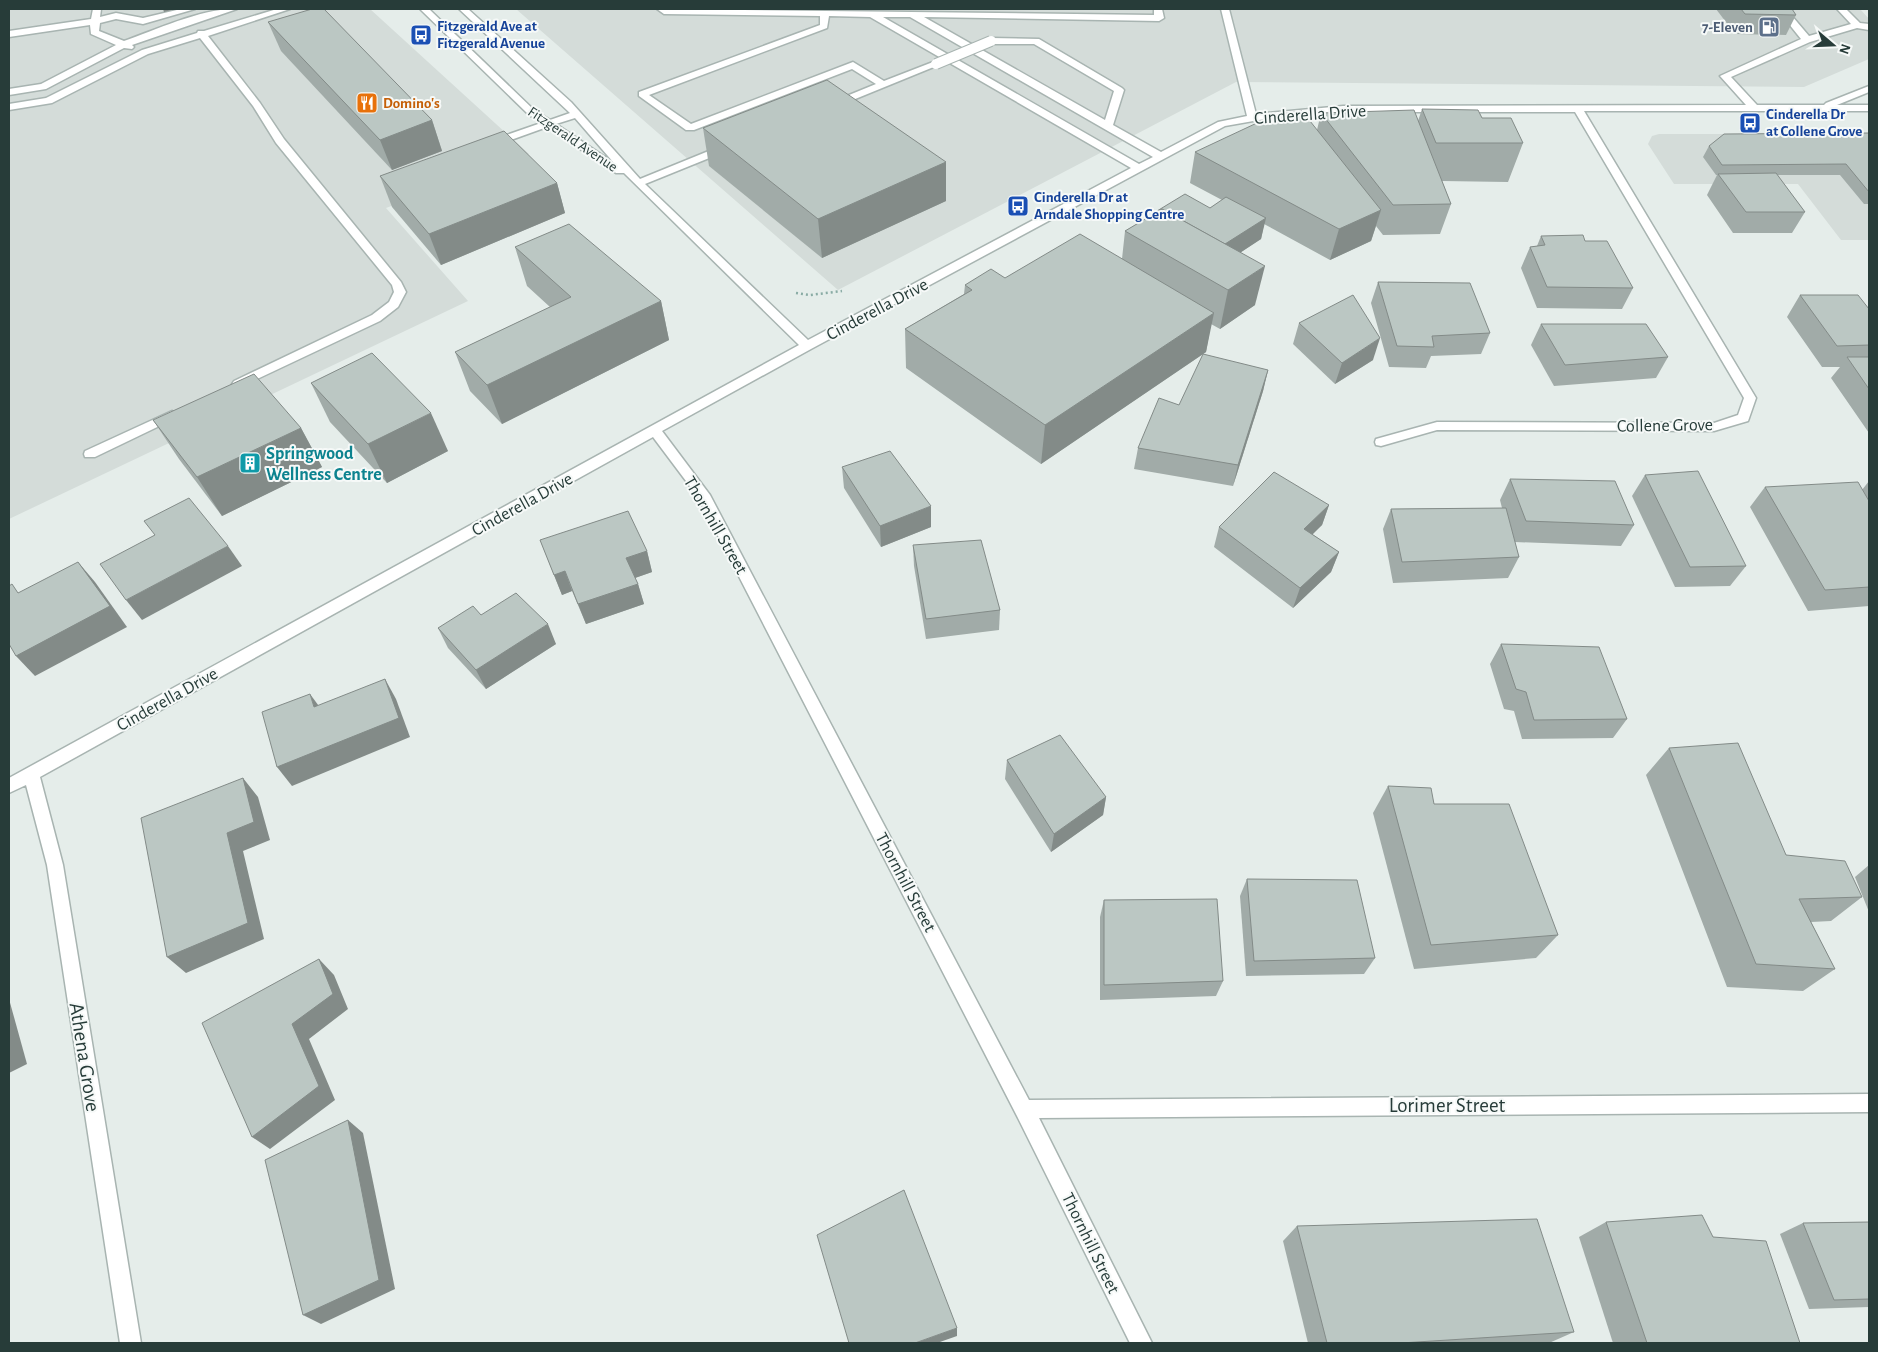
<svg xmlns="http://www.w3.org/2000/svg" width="1878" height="1352" viewBox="0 0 1878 1352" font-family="'Alegreya Sans',sans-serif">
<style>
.built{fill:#d4dcd9}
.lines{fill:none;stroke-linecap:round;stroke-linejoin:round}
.minor-casing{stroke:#a8b4b1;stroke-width:3}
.path{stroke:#8aaca5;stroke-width:2.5;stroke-dasharray:2 3;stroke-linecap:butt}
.minor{fill:#fff;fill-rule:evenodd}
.minor-bridge-casing{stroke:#a8b4b1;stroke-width:12;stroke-linecap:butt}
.minor-bridge{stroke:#fff;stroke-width:10}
.wall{fill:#a1aba8}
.shaded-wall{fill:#838b88}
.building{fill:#bbc7c3;stroke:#838b88}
.labels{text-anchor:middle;stroke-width:4;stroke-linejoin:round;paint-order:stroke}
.far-transit-label{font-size:15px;font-weight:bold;fill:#164399;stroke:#f6f9f8;text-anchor:start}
.far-service-label{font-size:15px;font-weight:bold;fill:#4e5e75;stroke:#f6f9f8;text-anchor:end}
.far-food-label{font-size:15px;font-weight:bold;fill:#c56008;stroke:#f6f9f8;text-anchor:start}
.far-street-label{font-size:15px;fill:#273c39;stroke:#f6f9f8}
.street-label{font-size:18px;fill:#273c39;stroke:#f6f9f8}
.culture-label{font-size:18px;font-weight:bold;fill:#0d838f;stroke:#f6f9f8;text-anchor:start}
.near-street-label{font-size:21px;fill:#273c39;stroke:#f6f9f8}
</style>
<rect width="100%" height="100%" fill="#e5edea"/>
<g class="built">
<path d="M9,9H370L529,154L386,208L468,301L9,519Z"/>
<path d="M516,9H1860L1869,19V59L1804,87L1236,82L838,290Z"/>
<path d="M1659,134H1869V240H1841L1798,184H1674L1648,144L1652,136Z"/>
</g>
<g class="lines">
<g class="minor-casing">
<g id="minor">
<path d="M93,9H101L100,17L116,13L143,18L181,9H195L143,24L116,19L100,23L99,31L124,41C155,30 205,7 237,9L132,45L134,47L132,49L124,48L46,89L9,95V89L41,84L116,45L91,34L90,25L9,37V31L91,19Z"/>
<path d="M277,9H290L208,36L260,103L284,139L401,282L406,292L398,307L380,321L238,388L232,384L234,381L372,315L389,302L394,292L392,285L276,143L253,106L200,38L148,54L52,103L9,110V104L46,98L142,50L197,33L198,31H204Z"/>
<path d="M420,9H429L534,110L550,120L570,113L459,9H468L571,102L640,179L721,146H729V150L645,184L808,340L1131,168L870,17L829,16L827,28L649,95L691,124L853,62L884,81L933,62L936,61L941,64L838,106H832V102L876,84L852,69L694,130H686L639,96V92L820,25V16L664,14L657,9L1154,15V9H1162L1164,18L1159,21L924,17L1105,120L1114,91L1034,44H991L986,41L991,38L1039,39L1122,88L1124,90L1113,125L1161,152L1218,122L1247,116L1221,9H1229L1256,114L1343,106L1746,105L1720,76L1801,39L1777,9H1786L1809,36L1851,24L1837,9H1846L1860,23L1869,24V30L1857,28L1810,42L1731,77L1757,105H1824L1826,103L1869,86V92L1837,105H1869V111H1584L1756,398L1748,421L1714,431L1437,430L1381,446L1376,445L1375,442L1376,439L1437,422L1714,423L1738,415L1744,398L1575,112H1343L1282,116L1225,126L811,349L662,431L710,495L1029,1100L1869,1094V1112L1039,1118L1152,1343H1130L1017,1116L698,497L653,437L40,777L63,865L141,1343H120L47,865L26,785L9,793V778L799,345L624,173H616L547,127L497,145H489V141L541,123L528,114ZM883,17H910L1153,157L1139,164ZM575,118L614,163L556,124Z"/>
<path d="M172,411L178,415L176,418L95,457H85L84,454L85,451Z"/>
</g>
</g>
<path class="path" d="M796,293L810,295L842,291"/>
<use href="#minor" class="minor"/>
<g class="minor-bridge-casing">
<path id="minor-bridge" d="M936,64L991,41"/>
</g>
<use href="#minor-bridge" class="minor-bridge"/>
</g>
<g class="wall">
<path d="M1716,9H1792L1796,15L1786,35L1735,34Z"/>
<path d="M268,22L432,120L442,151L392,170L281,51Z"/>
<path d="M1422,109L1482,118L1523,143L1508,182L1442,181L1451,204L1440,234L1383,235L1376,226L1371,241L1330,260L1264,224L1261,239L1241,252L1255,305L1220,329L1211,324L1206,352L1041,464L906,368L905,329L964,294L965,285L1122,259L1125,231L1157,212V211L1210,208L1222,200L1190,183L1195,152L1317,130L1321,113L1418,121Z"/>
<path d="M703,128L946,162V201L822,258L709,166Z"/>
<path d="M1869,133V204H1864L1840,175H1777L1805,212L1792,233H1733L1707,195L1717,175H1716L1703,157L1709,146Z"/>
<path d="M380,176L557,183L565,213L441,265L392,207Z"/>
<path d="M1541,236L1585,241L1633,288L1622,309L1537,308L1521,268L1530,247L1537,246Z"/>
<path d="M515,247L661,301L669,340L502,424L470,391L455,352L550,307L527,286Z"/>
<path d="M1378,282L1490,333L1481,354L1431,356L1426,368L1389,367L1371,303Z"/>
<path d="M1800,295L1869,309V433L1831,378L1840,367H1822L1787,317Z"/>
<path d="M1299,323L1373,360L1335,384L1293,344Z"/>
<path d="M1541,324L1668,357L1656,378L1554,386L1531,345Z"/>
<path d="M1268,370L1263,391L1233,486L1134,469L1138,448L1179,405Z"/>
<path d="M311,383L448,451L387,483L330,422Z"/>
<path d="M153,420L301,428L322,467L222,516L179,459Z"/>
<path d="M842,467L931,527L881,547L844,488Z"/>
<path d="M1645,475L1746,566L1730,586L1675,587L1632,496Z"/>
<path d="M1510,479L1634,525L1621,546L1515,542L1519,557L1508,578L1393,583L1383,529L1391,509L1502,508L1500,500Z"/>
<path d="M1869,481V606L1808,611L1750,507L1765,487L1862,490Z"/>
<path d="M1329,505L1322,525L1312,534L1339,552L1331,572L1293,608L1214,547L1219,527Z"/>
<path d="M540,540L647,551L652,572L635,578L638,584L644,604L586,624L572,591L562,595Z"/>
<path d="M913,545L1000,610L999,630L926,639L914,566Z"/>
<path d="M481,615L556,644L486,689L448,648L438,628Z"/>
<path d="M1501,644L1627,719L1613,738L1522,739L1514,711L1504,709L1490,664Z"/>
<path d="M1669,748L1786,855L1862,897L1831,921L1811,922L1835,969L1803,991L1727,987L1646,775Z"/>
<path d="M1007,760L1106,797L1103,815L1051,852L1005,779Z"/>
<path d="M1388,786L1434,804L1558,935L1536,958L1414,969L1373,813Z"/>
<path d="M1869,865V912L1855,877Z"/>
<path d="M1247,879L1375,958L1364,974L1246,976L1240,896Z"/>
<path d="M1104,900L1223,981L1216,996L1100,1000V917Z"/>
<path d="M1606,1222L1713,1237L1800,1343H1613L1579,1237Z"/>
<path d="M1869,1222V1307L1809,1309L1780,1234L1803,1223Z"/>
<path d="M1297,1226L1574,1332L1549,1343H1308L1283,1241Z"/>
</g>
<g class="shaded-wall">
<path d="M163,9H175L164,12Z"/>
<path d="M432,120L442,151L392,170L380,140Z"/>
<path d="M946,162V201L822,258L818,219Z"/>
<path d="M557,183L565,213L441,265L429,234Z"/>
<path d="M1381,210L1371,241L1330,260L1339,229Z"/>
<path d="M1266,218L1261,239L1217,268L1221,246Z"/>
<path d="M1265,266L1255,305L1220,329L1228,290Z"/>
<path d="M661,301L669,340L502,424L487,385Z"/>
<path d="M1214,313L1206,352L1041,464L1045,425Z"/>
<path d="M1380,338L1373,360L1335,384L1342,363Z"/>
<path d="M1268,370L1263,391L1233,486L1238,465Z"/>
<path d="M431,413L448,451L387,483L368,444Z"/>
<path d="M301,428L322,467L222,516L197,477Z"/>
<path d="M1329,505L1322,525L1297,550L1304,529Z"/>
<path d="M931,506V527L881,547L880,526Z"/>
<path d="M228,546L242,566L142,620L126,600Z"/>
<path d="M647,551L652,572L632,579L626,558Z"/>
<path d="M1339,552L1331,572L1293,608L1300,588Z"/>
<path d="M78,562L95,582L127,627L35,676L16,656Z"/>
<path d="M565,571L572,591L562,595L554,575Z"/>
<path d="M638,584L644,604L586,624L578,604Z"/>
<path d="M548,624L556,644L486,689L476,670Z"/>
<path d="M385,679L396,699L410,737L292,786L277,767Z"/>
<path d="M310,694L324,713L314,707Z"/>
<path d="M243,778L258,797L270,840L243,851L264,939L186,973L167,957L227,833Z"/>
<path d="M1106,797L1103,815L1051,852L1054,834Z"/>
<path d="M319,959L334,975L348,1009L309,1039L335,1100L270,1149L252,1137L292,1024Z"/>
<path d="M9,999L27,1064L9,1073Z"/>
<path d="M348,1120L363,1133L395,1289L321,1324L303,1315Z"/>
<path d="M957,1328V1336L937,1343H915Z"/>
</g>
<g class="building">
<path d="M312,9H324L432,120L380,140L268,22Z"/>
<path d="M1741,9H1792L1796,15L1745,14Z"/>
<path d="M827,80L946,162L818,219L703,128Z"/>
<path d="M1422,109L1478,110L1482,118H1511L1523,143H1436Z"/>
<path d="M1414,110L1451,204L1393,205L1321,113Z"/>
<path d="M1302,111L1381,210L1339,229L1195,152L1274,115Z"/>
<path d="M504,131L557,183L429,234L380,176Z"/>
<path d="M1869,133V192L1846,164L1722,165L1709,146L1724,134Z"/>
<path d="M1776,173L1805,212H1746L1718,174Z"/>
<path d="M1185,194L1210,208L1226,197L1266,218L1225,244L1162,209L1158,211H1157Z"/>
<path d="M1162,209L1265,266L1228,290L1125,231Z"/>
<path d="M569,224L661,301L487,385L455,352L571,297L515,247Z"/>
<path d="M1080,234L1214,313L1045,425L905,329L972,290L965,285L991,269L1005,278Z"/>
<path d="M1583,235L1585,241H1607L1633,288L1547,287L1530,247L1545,245L1541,236Z"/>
<path d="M1378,282L1470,283L1490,333L1432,336L1434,347L1397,346Z"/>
<path d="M1353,295L1380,338L1342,363L1299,323Z"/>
<path d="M1800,295H1858L1869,309V345L1837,346Z"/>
<path d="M1541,324H1646L1668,357L1565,365Z"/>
<path d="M372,353L431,413L368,444L311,383Z"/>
<path d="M1203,354L1268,370L1238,465L1138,448L1159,398L1179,405Z"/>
<path d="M1847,357H1869V389Z"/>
<path d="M254,374L301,428L197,477L153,420Z"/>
<path d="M890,451L931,506L880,526L842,467Z"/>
<path d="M1698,471L1746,566L1690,567L1645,475Z"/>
<path d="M1274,472L1329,505L1304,529L1339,552L1300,588L1219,527Z"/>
<path d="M1510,479L1615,481L1634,525L1526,521Z"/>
<path d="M1858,482L1869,501V587L1825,590L1765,487Z"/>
<path d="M189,498L228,546L126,600L100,564L155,535L144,521Z"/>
<path d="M1506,508L1519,557L1402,562L1391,509Z"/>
<path d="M628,511L647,551L626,558L638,584L578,604L565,571L554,575L540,540Z"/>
<path d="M981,540L1000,610L926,619L913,545Z"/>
<path d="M78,562L110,606L16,656L9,644V586L12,584L18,593Z"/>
<path d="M516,593L548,624L476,670L438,628L473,606L481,615Z"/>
<path d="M1501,644L1599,647L1627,719L1534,720L1526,692L1516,689Z"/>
<path d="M385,679L399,718L277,767L262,712L310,694L314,707Z"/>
<path d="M1060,735L1106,797L1054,834L1007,760Z"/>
<path d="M1738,743L1786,855L1845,861L1862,897L1799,899L1835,969L1756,964L1669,748Z"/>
<path d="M243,778L254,822L227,833L248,923L167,957L141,818Z"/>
<path d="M1388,786L1431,788L1434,804H1509L1558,935L1431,945Z"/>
<path d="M1247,879L1357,880L1375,958L1254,961Z"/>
<path d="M1217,899L1223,981L1104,985V900Z"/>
<path d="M319,959L333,994L292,1024L319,1086L252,1137L202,1023Z"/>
<path d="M348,1120L379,1280L303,1315L265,1160Z"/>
<path d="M904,1190L957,1328L915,1343H849L817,1235Z"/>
<path d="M1702,1215L1713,1237L1766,1241L1800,1343H1647L1606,1222Z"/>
<path d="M1537,1219L1574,1332L1401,1343H1327L1297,1226Z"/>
<path d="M1869,1222V1299L1834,1300L1803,1223Z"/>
</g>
<defs>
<g id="fuel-square" transform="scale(1.125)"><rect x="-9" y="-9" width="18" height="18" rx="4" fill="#5c6f8a" stroke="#f6f9f8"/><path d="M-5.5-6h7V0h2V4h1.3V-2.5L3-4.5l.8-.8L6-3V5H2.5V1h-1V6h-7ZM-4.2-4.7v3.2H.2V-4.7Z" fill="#fff"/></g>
<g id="bus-square" transform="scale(1.125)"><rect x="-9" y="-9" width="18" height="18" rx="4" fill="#1a4fb4" stroke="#f6f9f8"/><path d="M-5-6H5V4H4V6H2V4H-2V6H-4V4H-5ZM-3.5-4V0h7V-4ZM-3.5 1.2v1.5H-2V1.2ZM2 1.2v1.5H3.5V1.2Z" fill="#fff"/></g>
<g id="restaurant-square" transform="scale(1.125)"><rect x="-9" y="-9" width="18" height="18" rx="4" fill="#e8710a" stroke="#f6f9f8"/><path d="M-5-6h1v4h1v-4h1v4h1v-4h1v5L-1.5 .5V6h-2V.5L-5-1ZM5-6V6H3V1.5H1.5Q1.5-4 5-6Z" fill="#fff"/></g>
<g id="building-square" transform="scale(1.125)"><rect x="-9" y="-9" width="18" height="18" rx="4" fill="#0f9aa8" stroke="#f6f9f8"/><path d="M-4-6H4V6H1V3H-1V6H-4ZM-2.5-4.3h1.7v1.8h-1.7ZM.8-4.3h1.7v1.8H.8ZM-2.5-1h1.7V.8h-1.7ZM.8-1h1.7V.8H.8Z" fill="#fff"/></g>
</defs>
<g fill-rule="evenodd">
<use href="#fuel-square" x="1769" y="27"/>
<use href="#bus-square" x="421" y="35"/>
<use href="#restaurant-square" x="367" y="103"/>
<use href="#bus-square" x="1750" y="123"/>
<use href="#bus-square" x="1018" y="206"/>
<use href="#building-square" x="250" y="463"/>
</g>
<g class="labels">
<g class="far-transit-label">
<text x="437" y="31">Fitzgerald Ave at<tspan x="437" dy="17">Fitzgerald Avenue</tspan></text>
<text x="1766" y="119">Cinderella Dr<tspan x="1766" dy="17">at Collene Grove</tspan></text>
<text x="1034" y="202">Cinderella Dr at<tspan x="1034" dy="17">Arndale Shopping Centre</tspan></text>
</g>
<g class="far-service-label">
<text x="1753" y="32">7-Eleven</text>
</g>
<g class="far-food-label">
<text x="383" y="108">Domino's</text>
</g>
<g class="far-street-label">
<text transform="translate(573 139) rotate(34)" y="5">Fitzgerald Avenue</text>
</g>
<g class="street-label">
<text transform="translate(1310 114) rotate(-4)" y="6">Cinderella Drive</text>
<text transform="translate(877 309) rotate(-28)" y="6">Cinderella Drive</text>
<text transform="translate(1665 425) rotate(-1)" y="6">Collene Grove</text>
<text transform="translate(522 504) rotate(-29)" y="6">Cinderella Drive</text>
<text transform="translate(716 525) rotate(60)" y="6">Thornhill Street</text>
<text transform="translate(167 699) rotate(-29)" y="6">Cinderella Drive</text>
<text transform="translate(906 882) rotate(62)" y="6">Thornhill Street</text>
<text transform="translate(1091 1243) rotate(64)" y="6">Thornhill Street</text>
</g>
<g class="culture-label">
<text x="266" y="459">Springwood<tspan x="266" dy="21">Wellness Centre</tspan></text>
</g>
<g class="near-street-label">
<text transform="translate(85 1057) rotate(81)" y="7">Athena Grove</text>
<text x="1447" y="1112">Lorimer Street</text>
</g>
</g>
<rect width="1878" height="1352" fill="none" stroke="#273c39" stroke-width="20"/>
<g transform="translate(1833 45) rotate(109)" stroke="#f6f9f8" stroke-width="4" paint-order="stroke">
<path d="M0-4L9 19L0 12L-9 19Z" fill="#273c39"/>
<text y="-8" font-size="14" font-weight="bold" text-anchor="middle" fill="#273c39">N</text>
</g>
</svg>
